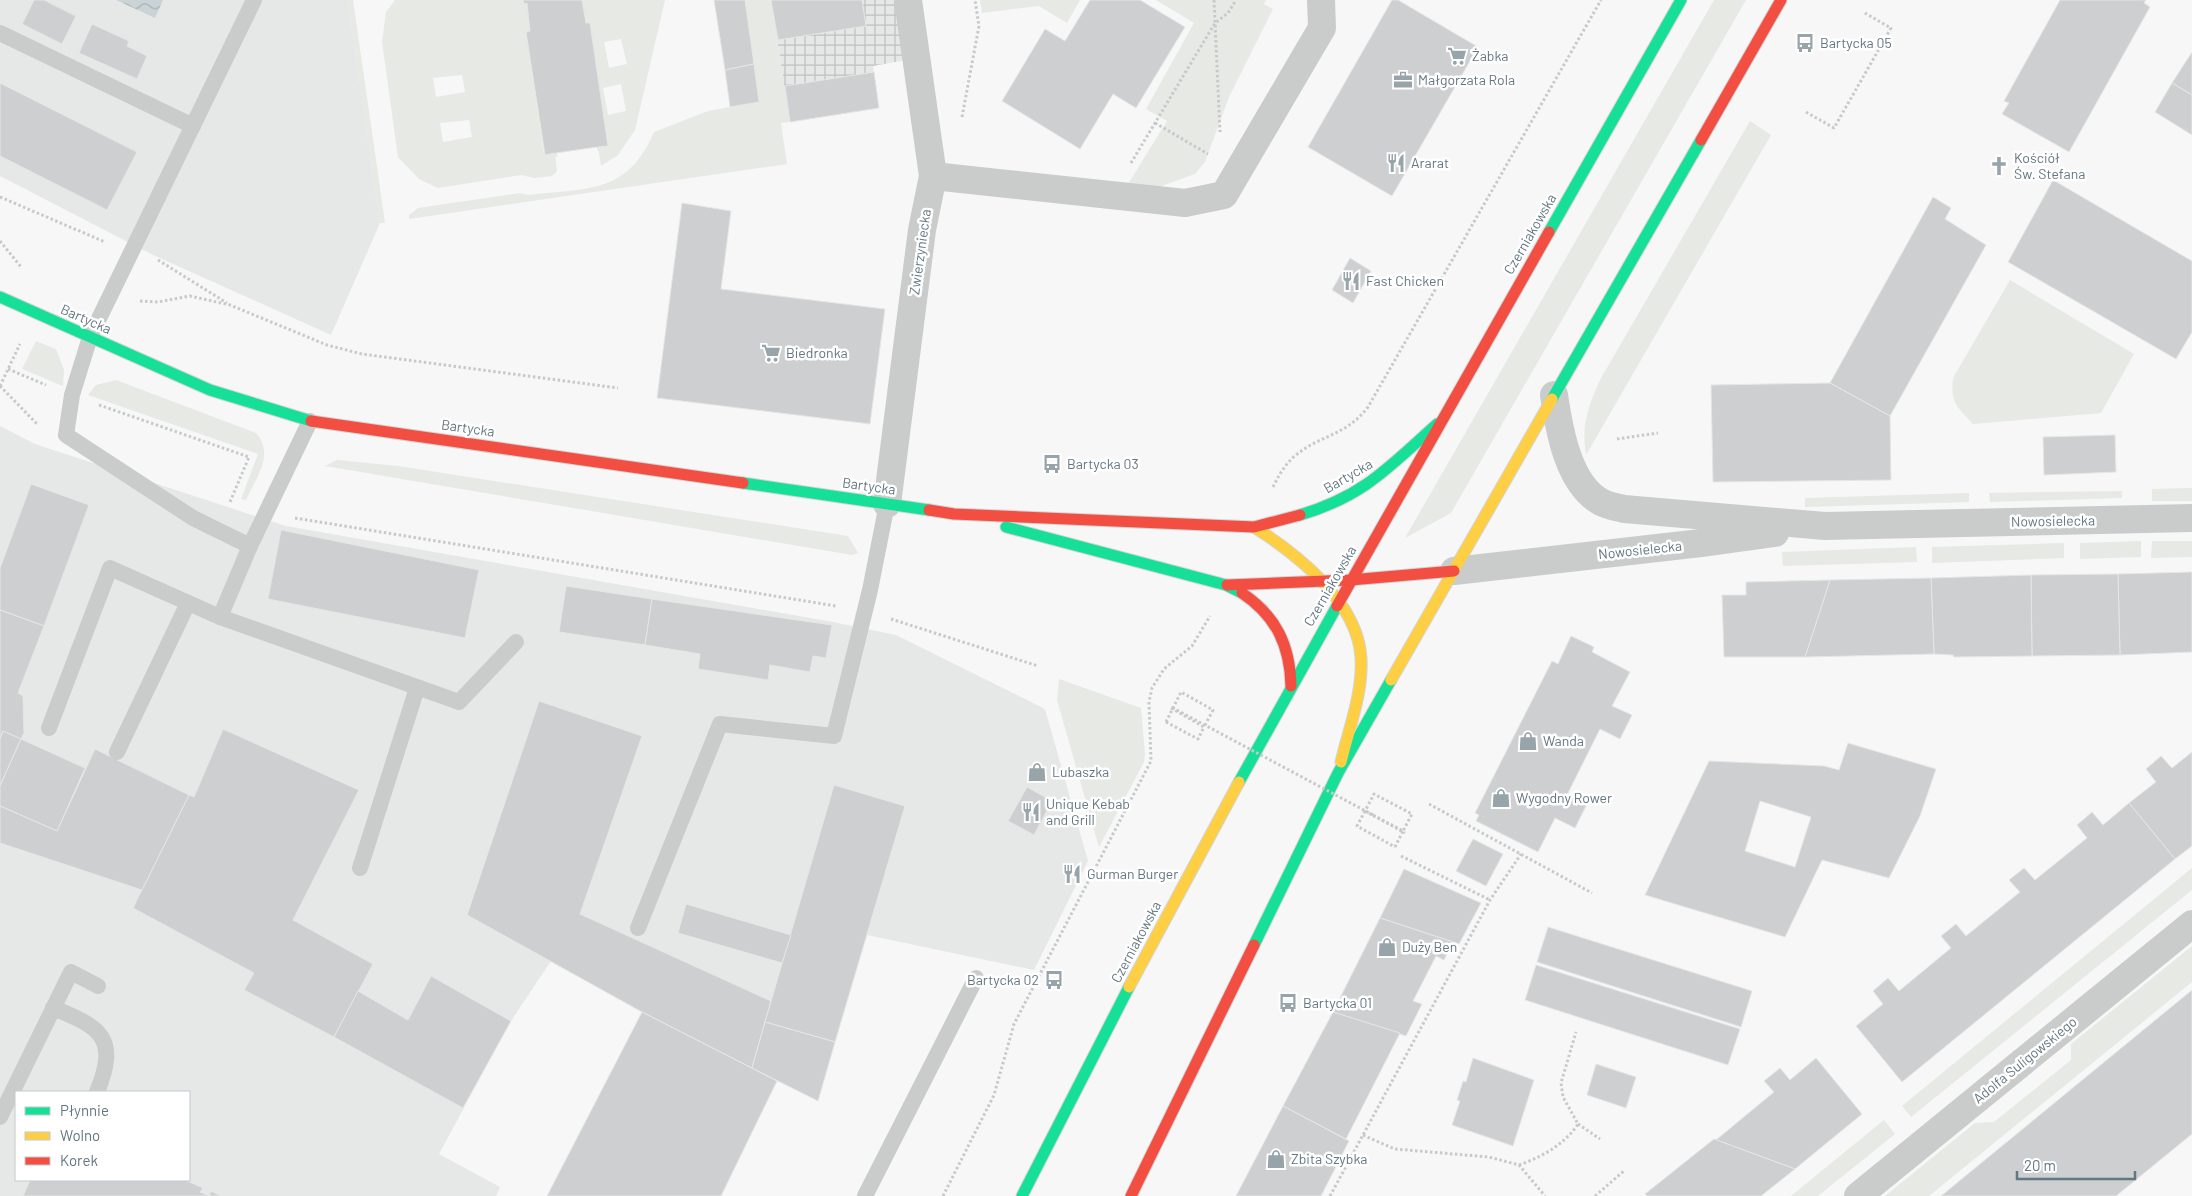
<svg xmlns="http://www.w3.org/2000/svg" width="2192" height="1196" viewBox="0 0 2192 1196" font-family="Barlow,sans-serif">
<style>
.built{fill:#e6e8e7;fill-rule:evenodd}
.industrial{fill:url(#industrial-grid)}
.grass{fill:#e6e9e4;fill-rule:evenodd}
.water{fill:url(#water-waves)}
.building{fill:#cdcfd0;stroke:#e6e6e6;fill-rule:evenodd}
.lines{fill:none;stroke-linecap:round;stroke-linejoin:round}
.fast-casing{stroke:#d3d4d5;stroke-width:13}
.slow-casing{stroke:#d3d4d5;stroke-width:13}
.jam-casing{stroke:#d3d4d5;stroke-width:13}
.path{stroke:#c8c9ca;stroke-width:3;stroke-dasharray:2.5 2.5;stroke-linecap:butt}
.lane{stroke:#cacccc;stroke-width:16}
.street{stroke:#cacccc;stroke-width:28}
.fast{stroke:#16e098;stroke-width:11}
.slow{stroke:#ffcf43;stroke-width:11}
.jam{stroke:#f24e42;stroke-width:11}
.path-bridge{stroke:#c8c9ca;stroke-width:3;stroke-dasharray:2.5 2.5;stroke-linecap:butt}
.labels{text-anchor:middle;stroke-width:5;stroke-linejoin:round;paint-order:stroke}
.poi-label{font-size:14px;fill:#637781;stroke:#fff;text-anchor:start}
.street-label{font-size:14px;fill:#637781;stroke:#fff}
</style>
<defs>
<pattern id="industrial-grid" width="8" height="8" patternUnits="userSpaceOnUse" patternTransform="scale(1.25)"><rect width="8" height="8" fill="#e6e8e7"/><path d="M0 4h8M4 0v8" fill="none" stroke="#bec1c1"/></pattern>
<pattern id="water-waves" width="16" height="10" patternUnits="userSpaceOnUse" patternTransform="scale(1.25)"><rect width="16" height="10" fill="#cad4d6"/><path d="M0 5q4-4 8 0t8 0" fill="none" stroke="#a8b1b3"/></pattern>
</defs>
<rect width="100%" height="100%" fill="#f7f7f7"/>
<g class="built">
<path d="M0,0H348L380,223L331,335L151,254L0,176Z"/>
<path d="M0,426L35,444L286,526L833,622L896,635L1045,709L1088,861L1034,970L867,935L818,1101L642,1012L551,961L511,1021L439,1154L500,1187L496,1196H0ZM16,1092H189V1180H16Z"/>
</g>
<path class="industrial" d="M771,0H897L907,60L873,66L879,108L790,122Z"/>
<g class="grass">
<path d="M348,0H353L385,223H380Z"/>
<path d="M395,0H523L524,4L527,3L530,31L526,32L544,154L555,153L557,171L552,176L534,178L521,175L438,188L419,179L398,157L382,42L386,12ZM462,75L465,92L436,97L433,78ZM469,120L472,137L443,142L440,123Z"/>
<path d="M582,0H665L635,130L618,155L601,166L598,147L608,145L590,23H586ZM621,39L627,64L609,68L604,42ZM621,84L626,111L608,115L603,88Z"/>
<path d="M745,0H771L790,122L781,123L787,164L409,219V215L418,208L520,193L528,195C587,188 627,195 654,132L708,111L730,107Z"/>
<path d="M980,0H1080L1067,23L1039,6L982,13Z"/>
<path d="M1156,0H1266L1264,4L1273,9L1229,97L1205,162L1195,174L1159,187L1128,184L1167,121L1146,109L1194,23Z"/>
<path d="M1714,0H1746L1451,513L1405,538Z"/>
<path d="M1750,121L1771,135L1586,455C1581,425 1588,407 1600,380Z"/>
<path d="M2010,280L2134,354L2101,413L1973,424C1957,406 1950,403 1953,378Z"/>
<path d="M36,341L56,349L64,370L63,386L22,369Z"/>
<path d="M116,380L256,433C275,454 256,478 246,500L241,499L258,454L88,395L96,385Z"/>
<path d="M337,460L398,466L848,536L858,553L852,555L325,466Z"/>
<path d="M2192,488V501H2152V489Z"/>
<path d="M2122,491V498L1990,502L1989,493Z"/>
<path d="M1969,493V502L1805,507V498Z"/>
<path d="M2141,541V557L2080,559V543Z"/>
<path d="M2152,541H2192V557L2151,558Z"/>
<path d="M2064,543V558L1932,563V547Z"/>
<path d="M1916,547L1917,562L1783,566L1782,552Z"/>
<path d="M1059,679L1141,708L1145,754L1144,762L1099,847L1057,700Z"/>
<path d="M2192,868V890L1911,1117L1902,1106Z"/>
<path d="M2192,946V982L1929,1196H1885L1975,1123L1994,1122L2071,1060V1044Z"/>
<path d="M1884,1120L1895,1134L1818,1196H1791Z"/>
</g>
<path class="water" d="M116,0H163L155,18Z"/>
<g class="building">
<path d="M34,0H44L76,16L62,44L22,24Z"/>
<path d="M523,0H582L586,23H590L608,146L598,147L599,151L597,147L556,153L557,157L555,153L545,155L526,32L530,31L527,3L524,4Z"/>
<path d="M714,0H745L754,64L725,70Z"/>
<path d="M771,0H862L866,26L778,40Z"/>
<path d="M1090,0H1140L1185,27L1136,108L1113,94L1080,149L1002,101L1045,29L1065,41Z"/>
<path d="M1392,0H1398L1478,47L1392,196L1308,147Z"/>
<path d="M2060,0H2146L2144,3L2150,7L2069,152L2002,114L2009,103L2004,101Z"/>
<path d="M92,24L129,41L127,46L147,56L137,79L79,53Z"/>
<path d="M2192,52V95L2172,83Z"/>
<path d="M754,64L759,102L730,107L725,70Z"/>
<path d="M874,72L879,108L790,122L785,86Z"/>
<path d="M0,83L137,152L107,210L0,156Z"/>
<path d="M2172,83L2192,95V135L2155,112Z"/>
<path d="M2053,180L2192,261V332L2176,359L2008,262Z"/>
<path d="M1933,197L1951,208L1945,219L1986,245L1890,416L1830,383Z"/>
<path d="M682,203L731,211L721,289L885,309L870,424L657,398Z"/>
<path d="M1350,258L1371,271L1353,303L1332,290Z"/>
<path d="M1830,383L1890,416L1891,480L1713,482L1711,385Z"/>
<path d="M2115,435L2116,472L2044,475L2043,437Z"/>
<path d="M31,484L89,505L44,626L0,610V568Z"/>
<path d="M281,530L479,570L465,638L268,599Z"/>
<path d="M2192,572V652L2120,655L2118,574Z"/>
<path d="M2118,574L2120,655L2032,656L2031,575Z"/>
<path d="M2031,575L2032,656L1954,657L1953,655L1934,654L1931,578Z"/>
<path d="M1931,578L1934,654L1805,657L1830,580Z"/>
<path d="M1830,580L1805,657H1724L1722,595H1746V582Z"/>
<path d="M566,586L652,599L645,645L559,632Z"/>
<path d="M652,599L832,625L826,658L813,656L810,672L770,665L768,680L698,669L700,654L645,645Z"/>
<path d="M0,610L44,626L18,693L23,696L24,733L21,739L3,731L0,739Z"/>
<path d="M1571,636L1594,647L1592,652L1630,672L1612,706L1632,715L1620,739L1600,729L1567,795L1587,804L1575,828L1555,818L1538,852L1476,821L1479,815L1475,813L1552,661L1558,664Z"/>
<path d="M539,701L642,736L580,914L771,1001L752,1068L642,1012L467,915Z"/>
<path d="M223,729L359,790L293,920L373,964L334,1037L244,990L254,973L133,908L189,795L194,797Z"/>
<path d="M3,731L21,739L0,786V739Z"/>
<path d="M21,739L85,768L57,831L0,806V786Z"/>
<path d="M1848,743L1936,769L1920,816L1889,878L1822,860L1785,937L1645,895L1709,761L1824,766L1839,770ZM1760,801L1811,817L1795,867L1745,851Z"/>
<path d="M95,749L189,795L142,890L0,843V806L57,831Z"/>
<path d="M2192,752V846L2175,859L2129,803L2156,782L2146,769L2161,756L2172,768Z"/>
<path d="M834,785L905,806L835,1042L765,1022Z"/>
<path d="M1027,787L1052,801L1034,835L1008,821Z"/>
<path d="M2129,803L2175,859L1902,1082L1856,1026L1883,1004L1873,991L1888,978L1899,991L1951,948L1941,936L1956,924L1966,936L2020,892L2009,880L2024,868L2035,880L2087,838L2077,825L2092,812L2103,825Z"/>
<path d="M1473,839L1503,854L1486,886L1456,871Z"/>
<path d="M1404,869L1481,903L1459,944L1380,918Z"/>
<path d="M686,904L791,935L782,963L678,933Z"/>
<path d="M1380,918L1453,942L1444,960L1436,956L1413,1001L1422,1004L1406,1036L1333,1012Z"/>
<path d="M1548,927L1752,991L1741,1027L1537,962Z"/>
<path d="M1536,965L1740,1029L1728,1065L1525,1000Z"/>
<path d="M431,976L511,1021L463,1108L334,1037L358,991L408,1020Z"/>
<path d="M2192,990V1134L2116,1196H1941Z"/>
<path d="M642,1012L777,1081L721,1196H547Z"/>
<path d="M1333,1012L1400,1033L1346,1139L1283,1106Z"/>
<path d="M765,1022L835,1042L818,1101L752,1068Z"/>
<path d="M1473,1058L1534,1080L1513,1146L1452,1125L1460,1101L1457,1100L1463,1081L1466,1082Z"/>
<path d="M1816,1058L1862,1114L1795,1169L1716,1140L1774,1092L1764,1081L1780,1068L1790,1080Z"/>
<path d="M1596,1064L1636,1077L1626,1108L1587,1095Z"/>
<path d="M1283,1106L1349,1141L1321,1196H1236Z"/>
<path d="M1714,1139L1795,1169L1761,1196H1647L1645,1194Z"/>
<path d="M30,1180H185L203,1188L200,1192L209,1196L211,1191L221,1196H23Z"/>
</g>
<g class="lines">
<g class="fast-casing">
<g id="fast">
<path d="M1549,232L1681,0"/>
<path d="M0,297L210,390L311,421"/>
<path d="M1552,399L1701,140"/>
<path d="M743,483L929,510"/>
<path d="M1300,515C1364,496 1389,467 1437,424"/>
<path d="M1006,527L1226,585L1242,593"/>
<path d="M1239,782L1337,606"/>
<path d="M1254,945L1338,773L1391,680"/>
<path d="M1022,1196L1129,987"/>
</g>
</g>
<g class="slow-casing">
<g id="slow">
<path d="M1254,527C1297,554 1358,602 1361,658C1363,693 1349,728 1341,762"/>
<path d="M1391,680L1552,399"/>
<path d="M1129,987L1239,782"/>
</g>
</g>
<g class="jam-casing">
<g id="jam">
<path d="M1701,140L1781,0"/>
<path d="M311,421L743,483"/>
<path d="M929,510L954,514L1254,527L1300,515"/>
<path d="M1227,585L1350,580L1454,571"/>
<path d="M1242,593C1276,616 1290,645 1291,686"/>
<path d="M1337,606L1549,232"/>
<path d="M1131,1196L1254,945"/>
</g>
</g>
<g class="path">
<path d="M1214,0L1220,132"/>
<path d="M1806,112L1834,128L1891,28L1863,12"/>
<path d="M962,117L979,26L975,0"/>
<path d="M1155,123L1208,154"/>
<path d="M1131,163L1215,23L1228,13L1236,0"/>
<path d="M0,197L105,242"/>
<path d="M0,241L21,267"/>
<path d="M158,260L227,303"/>
<path d="M140,301L158,302L190,296L230,305L327,345L362,354L618,388"/>
<path d="M8,369L46,385"/>
<path d="M0,386L38,425"/>
<path d="M0,386L20,344"/>
<path d="M99,405L249,457L230,502"/>
<path d="M1617,439L1658,433"/>
<path d="M1273,487C1279,475 1285,464 1296,455C1320,435 1346,436 1368,407L1601,0"/>
<path d="M295,518L836,606"/>
<path d="M891,619L1038,666"/>
<path d="M1171,708L1204,727L1213,710L1181,692L1173,708"/>
<path d="M1166,722L1198,739L1204,727"/>
<path d="M1429,804L1592,893"/>
<path d="M1365,811L1357,826L1395,847"/>
<path d="M1373,815L1403,831L1412,814L1374,794L1365,811L1405,833"/>
<path d="M1401,856L1490,900"/>
<path d="M1578,1124L1600,1139"/>
<path d="M1363,1135L1395,1149L1489,1157L1519,1165L1545,1196"/>
<path d="M1519,1165C1542,1157 1565,1144 1578,1124L1563,1097L1561,1083L1576,1032"/>
<path d="M943,1196L994,1095L1014,1024L1151,761L1149,702L1152,688L1164,669L1192,646L1210,616"/>
<path d="M1330,1196L1490,900L1521,854"/>
<path d="M1595,1196L1625,1170"/>
</g>
<g class="lane">
<path d="M0,33L193,126"/>
<path d="M250,546L193,518L66,435L72,395L90,337L254,0"/>
<path d="M220,617L459,702L516,642"/>
<path d="M49,728L110,568L220,617L250,546L310,421"/>
<path d="M117,752L188,603"/>
<path d="M360,868L417,688"/>
<path d="M638,928L720,724L834,736L870,590L887,504"/>
<path d="M53,1008C101,1027 119,1038 97,1092"/>
<path d="M0,1117L71,972L98,986"/>
<path d="M865,1196L976,978"/>
</g>
<g class="street">
<path d="M933,176L1185,203L1224,195L1322,28L1321,0"/>
<path d="M1554,395C1559,429 1568,484 1601,502C1608,506 1617,507 1624,509L1825,526L2192,518"/>
<path d="M887,504L922,230L933,176L908,0"/>
<path d="M1454,571L1701,543L1775,533"/>
<path d="M1858,1196L2192,924"/>
</g>
<use href="#fast" class="fast"/>
<use href="#slow" class="slow"/>
<use href="#jam" class="jam"/>
<g class="path-bridge">
<path d="M1166,722L1173,708L1373,815"/>
<path d="M1395,847L1403,831"/>
</g>
</g>
<defs>
<g id="bus-bare" transform="scale(1.5)"><path d="M-5-6H5V4H4V6H2V4H-2V6H-4V4H-5ZM-3.5-4V0h7V-4ZM-3.5 1.2v1.5H-2V1.2ZM2 1.2v1.5H3.5V1.2Z" fill="#97a4aa" stroke="#fff" stroke-width="2.5" paint-order="stroke"/></g>
<g id="supermarket-bare" transform="scale(1.5)"><path d="M-6-5.5h2.5l.6 2H6L4.5 2H-2.5L-4.4-4H-6ZM-1.5 3.2a1.3 1.3 0 1 0 .1 0ZM3 3.2a1.3 1.3 0 1 0 .1 0Z" fill="#97a4aa" stroke="#fff" stroke-width="2.5" paint-order="stroke"/></g>
<g id="office-bare" transform="scale(1.5)"><path d="M-6-3h4V-5.5h4V-3h4V5H-6ZM-1-4.5V-3h2v-1.5ZM-6 0V1H6V0Z" fill="#97a4aa" stroke="#fff" stroke-width="2.5" paint-order="stroke"/></g>
<g id="restaurant-bare" transform="scale(1.5)"><path d="M-5-6h1v4h1v-4h1v4h1v-4h1v5L-1.5 .5V6h-2V.5L-5-1ZM5-6V6H3V1.5H1.5Q1.5-4 5-6Z" fill="#97a4aa" stroke="#fff" stroke-width="2.5" paint-order="stroke"/></g>
<g id="church-bare" transform="scale(1.5)"><path d="M-1.2-6h2.4v3.5h3.3v2.4h-3.3V6h-2.4V-.1h-3.3v-2.4h3.3Z" fill="#97a4aa" stroke="#fff" stroke-width="2.5" paint-order="stroke"/></g>
<g id="shop-bare" transform="scale(1.5)"><path d="M-5-2.5h2.3a2.7 3.5 0 0 1 5.4 0H5L5.5 6h-11ZM-1.5-2.5h3a1.5 2.3 0 0 0-3 0Z" fill="#97a4aa" stroke="#fff" stroke-width="2.5" paint-order="stroke"/></g>
</defs>
<g fill-rule="evenodd">
<use href="#bus-bare" x="1805" y="43"/>
<use href="#supermarket-bare" x="1457" y="56"/>
<use href="#office-bare" x="1403" y="80"/>
<use href="#restaurant-bare" x="1396" y="163"/>
<use href="#church-bare" x="1999" y="166"/>
<use href="#restaurant-bare" x="1351" y="281"/>
<use href="#supermarket-bare" x="771" y="353"/>
<use href="#bus-bare" x="1052" y="464"/>
<use href="#shop-bare" x="1528" y="741"/>
<use href="#shop-bare" x="1037" y="772"/>
<use href="#shop-bare" x="1501" y="798"/>
<use href="#restaurant-bare" x="1031" y="812"/>
<use href="#restaurant-bare" x="1072" y="874"/>
<use href="#shop-bare" x="1387" y="947"/>
<use href="#bus-bare" x="1054" y="980"/>
<use href="#bus-bare" x="1288" y="1003"/>
<use href="#shop-bare" x="1276" y="1159"/>
</g>
<g class="labels">
<g class="poi-label">
<text x="1820" y="48">Bartycka 05</text>
<text x="1472" y="61">Żabka</text>
<text x="1418" y="85">Małgorzata Rola</text>
<text x="2014" y="163">Kościół<tspan x="2014" dy="16">Św. Stefana</tspan></text>
<text x="1411" y="168">Ararat</text>
<text x="1366" y="286">Fast Chicken</text>
<text x="786" y="358">Biedronka</text>
<text x="1067" y="469">Bartycka 03</text>
<text x="1543" y="746">Wanda</text>
<text x="1052" y="777">Lubaszka</text>
<text x="1516" y="803">Wygodny Rower</text>
<text x="1046" y="809">Unique Kebab<tspan x="1046" dy="16">and Grill</tspan></text>
<text x="1087" y="879">Gurman Burger</text>
<text x="1402" y="952">Duży Ben</text>
<text x="1039" y="985" text-anchor="end">Bartycka 02</text>
<text x="1303" y="1008">Bartycka 01</text>
<text x="1291" y="1164">Zbita Szybka</text>
</g>
<g class="street-label">
<text transform="translate(1530 234) rotate(-60)" y="5">Czerniakowska</text>
<text transform="translate(920 252) rotate(-82)" y="5">Zwierzyniecka</text>
<text transform="translate(86 319) rotate(24)" y="5">Bartycka</text>
<text transform="translate(468 428) rotate(8)" y="5">Bartycka</text>
<text transform="translate(1348 476) rotate(-30)" y="5">Bartycka</text>
<text transform="translate(869 486) rotate(8)" y="5">Bartycka</text>
<text transform="translate(2053 521) rotate(-1)" y="5">Nowosielecka</text>
<text transform="translate(1640 550) rotate(-6)" y="5">Nowosielecka</text>
<text transform="translate(1330 586) rotate(-60)" y="5">Czerniakowska</text>
<text transform="translate(1136 942) rotate(-62)" y="5">Czerniakowska</text>
<text transform="translate(2025 1060) rotate(-39)" y="5">Adolfa Suligowskiego</text>
</g>
</g>
<rect x="15" y="1091" width="175" height="90" fill="#ffffff" stroke="#c1c9cd"/>
<rect x="25" y="1107" width="25" height="8" fill="#16e098" stroke="#c1c9cd"/>
<text x="60" y="1116" font-size="15" fill="#637781">Płynnie</text>
<rect x="25" y="1132" width="25" height="8" fill="#ffcf43" stroke="#c1c9cd"/>
<text x="60" y="1141" font-size="15" fill="#637781">Wolno</text>
<rect x="25" y="1157" width="25" height="8" fill="#f24e42" stroke="#c1c9cd"/>
<text x="60" y="1166" font-size="15" fill="#637781">Korek</text>
<path d="M2017 1171v8h118v-8" fill="none" stroke="#637781" stroke-width="2.5"/>
<text x="2024" y="1171" font-size="15" fill="#637781" stroke="#ffffff" stroke-width="4" paint-order="stroke">20 m</text>
</svg>
